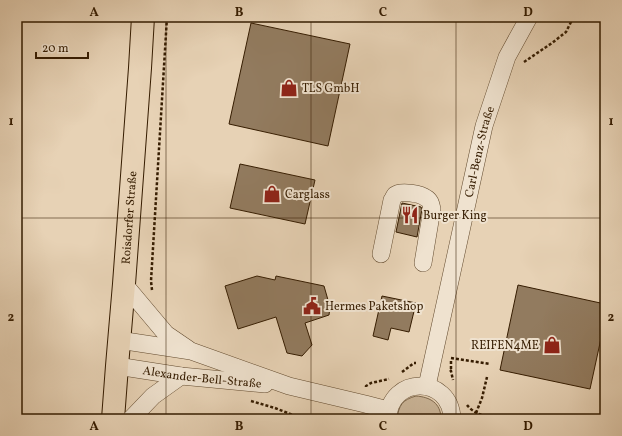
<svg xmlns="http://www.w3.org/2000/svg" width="622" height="436" viewBox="0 0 622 436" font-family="Vollkorn,serif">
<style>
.green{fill:#c9b396;stroke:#7f684c}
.building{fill:#927b5f;stroke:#351c01}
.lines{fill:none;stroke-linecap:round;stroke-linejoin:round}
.minor-casing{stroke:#624a2e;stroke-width:18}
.major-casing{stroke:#351c01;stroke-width:24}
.path{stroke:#351c01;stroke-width:2.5;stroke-dasharray:3 2;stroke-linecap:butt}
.minor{stroke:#efe2cf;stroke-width:17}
.major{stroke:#e7d2b5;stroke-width:22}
.grid{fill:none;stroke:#351c01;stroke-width:1;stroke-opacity:0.55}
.labels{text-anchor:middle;stroke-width:4;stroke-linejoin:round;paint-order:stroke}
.poi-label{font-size:12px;fill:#351c01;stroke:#efe2cf;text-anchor:start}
.street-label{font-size:12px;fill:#351c01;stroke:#efe2cf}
.neatline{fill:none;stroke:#351c01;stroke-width:1.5}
.grid-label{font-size:13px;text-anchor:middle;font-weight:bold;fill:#351c01}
</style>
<rect width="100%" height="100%" fill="#e7d2b5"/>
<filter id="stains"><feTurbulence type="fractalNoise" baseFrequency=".005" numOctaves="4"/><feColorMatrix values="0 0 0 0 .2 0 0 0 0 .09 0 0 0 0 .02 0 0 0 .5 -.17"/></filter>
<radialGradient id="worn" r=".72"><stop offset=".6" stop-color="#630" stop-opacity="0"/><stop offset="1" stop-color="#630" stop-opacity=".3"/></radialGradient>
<path class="green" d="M416,396C430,397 441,403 441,419H397C399,405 402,400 416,396Z"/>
<g class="building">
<path d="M251,23L350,44L328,146L229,124Z"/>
<path d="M240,164L315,180L305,224L230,208Z"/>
<path d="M402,203L421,207L422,209L417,237L396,232Z"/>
<path d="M257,276L275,280L276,276L324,286L330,307L329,315L305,323L312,345L302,356L287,353L276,317L238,329L225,286Z"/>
<path d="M518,285L605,304V320L590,389L500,370Z"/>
<path d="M382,296L416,303L409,332L391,328L388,340L373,336Z"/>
</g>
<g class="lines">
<g class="minor-casing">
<g id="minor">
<path d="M381,254L392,200C393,199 394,196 395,195C401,190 421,194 426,198C430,200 431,204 432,209L423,263"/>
<path d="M124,284L166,334L188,349"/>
<path d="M119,340L191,351L289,386L365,404L388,410"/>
<path id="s1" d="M117,366L181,376L265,384"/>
<path id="s2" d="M427,386L484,126L507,57L529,17"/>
<path d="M131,419L153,396L181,376"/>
<path d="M388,419C389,375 451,375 452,419"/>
</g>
</g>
<g class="major-casing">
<g id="major">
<path id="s3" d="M113,419L117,366L124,284L140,68L143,17"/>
</g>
</g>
<g class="path">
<path d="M524,62L552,43L566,32L571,22L572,17"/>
<path d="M152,290L151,281L167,17"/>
<path d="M451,358L490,364"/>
<path d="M451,361V371"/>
<path d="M450,370L451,371L453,380"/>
<path d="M402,372L414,363H416"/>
<path d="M366,387V386L371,383L389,379"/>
<path d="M251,401L275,408L303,419"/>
<path d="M467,405C473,413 485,417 495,419"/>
<path d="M476,413L482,398L487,377"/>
<path d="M480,419L482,415"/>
</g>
<use href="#minor" class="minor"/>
<use href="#major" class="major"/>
</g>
<path class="grid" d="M166,17V419M311,17V419M456,17V419M17,218H605"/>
<defs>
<g id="shop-bare" transform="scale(1.38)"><path d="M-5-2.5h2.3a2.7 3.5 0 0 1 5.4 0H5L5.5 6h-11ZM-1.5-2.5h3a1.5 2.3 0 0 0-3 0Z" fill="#8f2418" stroke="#efe2cf" stroke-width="2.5" paint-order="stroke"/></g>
<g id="restaurant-bare" transform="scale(1.38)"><path d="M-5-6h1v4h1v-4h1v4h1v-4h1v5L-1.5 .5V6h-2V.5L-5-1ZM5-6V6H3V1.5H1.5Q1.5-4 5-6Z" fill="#8f2418" stroke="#efe2cf" stroke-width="2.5" paint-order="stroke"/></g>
<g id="civic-bare" transform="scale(1.38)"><path d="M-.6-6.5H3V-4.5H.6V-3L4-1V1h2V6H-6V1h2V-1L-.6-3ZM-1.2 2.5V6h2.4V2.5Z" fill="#8f2418" stroke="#efe2cf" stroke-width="2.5" paint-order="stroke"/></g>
</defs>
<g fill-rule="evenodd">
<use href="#shop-bare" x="289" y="88"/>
<use href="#shop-bare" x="272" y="194"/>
<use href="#restaurant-bare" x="410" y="215"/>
<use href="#civic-bare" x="312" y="306"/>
<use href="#shop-bare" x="552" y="345"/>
</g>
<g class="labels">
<g class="poi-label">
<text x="302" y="92">TLS GmbH</text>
<text x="285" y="198">Carglass</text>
<text x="423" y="219">Burger King</text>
<text x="325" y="310">Hermes Paketshop</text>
<text x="539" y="349" text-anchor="end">REIFEN4ME</text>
</g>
<g class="street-label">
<text dy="4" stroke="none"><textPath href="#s2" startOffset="240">Carl-Benz-Straße</textPath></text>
<text dy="4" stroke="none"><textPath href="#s3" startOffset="202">Roisdorfer Straße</textPath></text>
<text dy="4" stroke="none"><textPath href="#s1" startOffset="86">Alexander-Bell-Straße</textPath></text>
</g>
</g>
<rect width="622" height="436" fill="none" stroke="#e7d2b5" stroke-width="44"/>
<path d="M36 52v6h52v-6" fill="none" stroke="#351c01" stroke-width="2"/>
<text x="42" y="52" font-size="12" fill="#351c01" stroke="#efe2cf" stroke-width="3" paint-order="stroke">20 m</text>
<rect x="22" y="22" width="578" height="392" class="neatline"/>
<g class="grid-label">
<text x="94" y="16">A</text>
<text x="239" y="16">B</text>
<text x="383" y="16">C</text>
<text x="528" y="16">D</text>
<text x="11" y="125">1</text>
<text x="611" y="125">1</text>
<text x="11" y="321">2</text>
<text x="611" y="321">2</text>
<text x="94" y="430">A</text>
<text x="239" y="430">B</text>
<text x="383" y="430">C</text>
<text x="528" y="430">D</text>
</g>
<rect width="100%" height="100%" filter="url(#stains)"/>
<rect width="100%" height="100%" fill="url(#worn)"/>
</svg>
